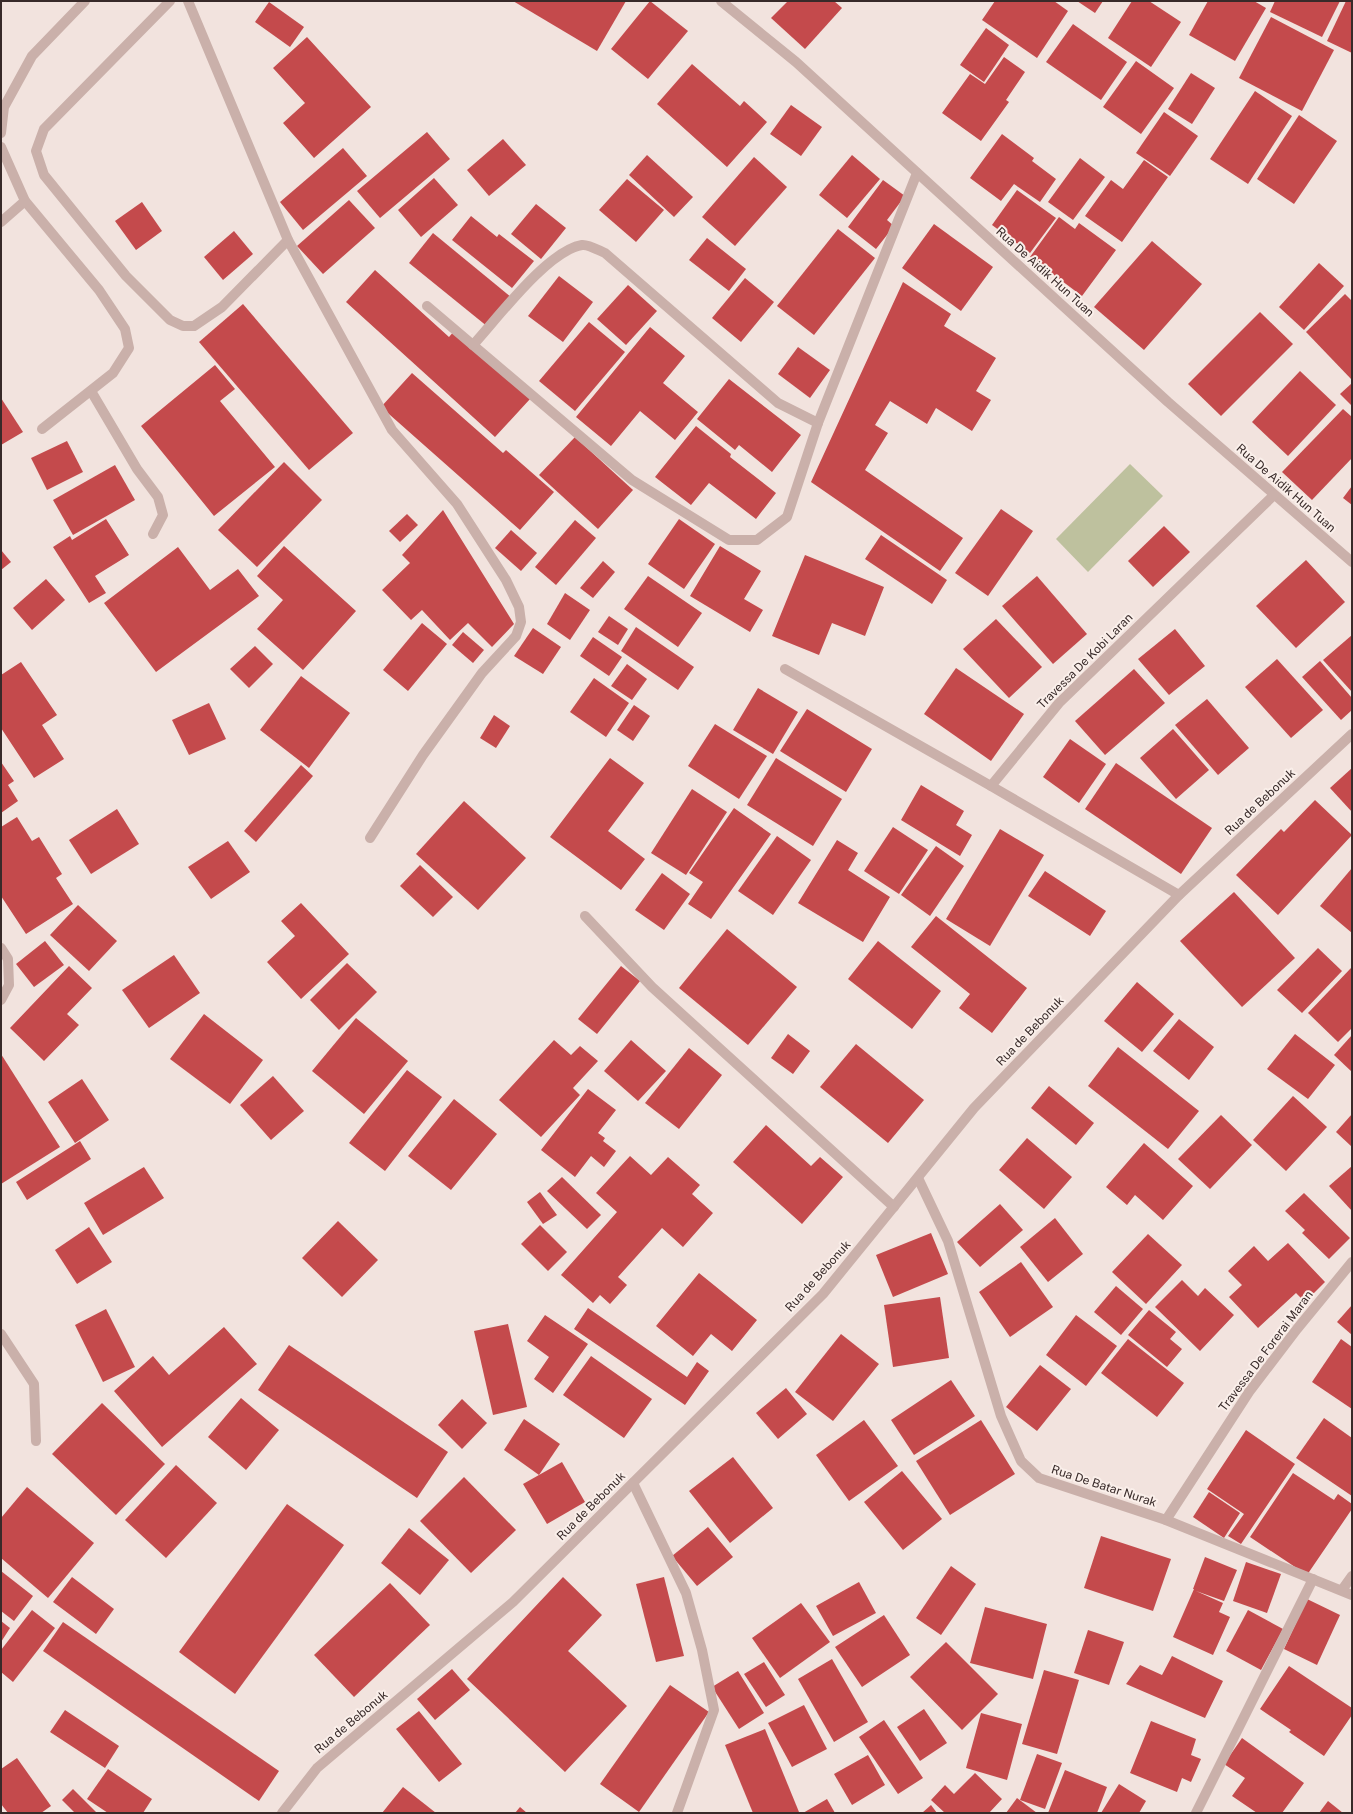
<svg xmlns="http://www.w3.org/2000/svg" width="1353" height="1814" viewBox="0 0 1353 1814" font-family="'Public Sans',sans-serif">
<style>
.green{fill:#bec19e}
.building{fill:#c44a4c}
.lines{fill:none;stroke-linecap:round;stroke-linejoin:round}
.service{stroke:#cab0aa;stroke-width:10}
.minor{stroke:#cab0aa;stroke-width:10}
.tertiary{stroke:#cab0aa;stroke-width:10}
.labels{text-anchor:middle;stroke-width:4;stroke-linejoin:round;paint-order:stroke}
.street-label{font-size:12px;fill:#382a29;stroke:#faefea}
</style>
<rect width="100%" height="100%" fill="#f2e3de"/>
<path class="green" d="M1130,464L1163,496L1088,572L1056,539Z"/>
<g class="building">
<path d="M513,1H626L597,51Z"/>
<path d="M650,1L688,31L648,79L611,49Z"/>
<path d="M788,1H834L842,8L805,49L771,18Z"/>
<path d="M995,1H1054L1068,11L1037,58L982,20Z"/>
<path d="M1077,1H1103L1095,13Z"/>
<path d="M1132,1H1149L1181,22L1151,67L1108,38Z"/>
<path d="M1208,1H1254L1266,8L1235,61L1189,35Z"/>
<path d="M1275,1H1340L1322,37L1270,12Z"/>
<path d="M1346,1H1352V53L1327,41Z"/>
<path d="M269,2L304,27L290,47L255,22Z"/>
<path d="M1271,17L1334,50L1302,111L1239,78Z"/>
<path d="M1073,24L1127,62L1101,100L1046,62Z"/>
<path d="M986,28L1009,45L984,82L960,65Z"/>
<path d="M307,37L371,107L314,158L283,123L305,103L273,68Z"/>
<path d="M1004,57L1025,72L1006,100L1009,102L981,141L942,113L970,74L985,84Z"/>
<path d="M1136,61L1174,88L1141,134L1103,107Z"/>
<path d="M692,64L740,106L744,101L767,122L727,167L657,104Z"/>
<path d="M1191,73L1215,88L1192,124L1168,109Z"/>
<path d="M1255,91L1292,116L1248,184L1210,159Z"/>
<path d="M791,105L822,127L801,156L770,134Z"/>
<path d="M1164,112L1198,136L1170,176L1136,153Z"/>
<path d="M1299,115L1337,141L1294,204L1257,179Z"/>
<path d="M427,132L450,159L380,218L357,191Z"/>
<path d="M1002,134L1034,158L1032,161L1056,179L1040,202L1014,184L1001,201L970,178Z"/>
<path d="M503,139L526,165L489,196L467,170Z"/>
<path d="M343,148L367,176L303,230L280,202Z"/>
<path d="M647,155L693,197L674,217L629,175Z"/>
<path d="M852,155L880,179L847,218L819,195Z"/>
<path d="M754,157L787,187L735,246L702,217Z"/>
<path d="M1080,158L1105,177L1073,220L1048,202Z"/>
<path d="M1144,160L1168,177L1122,242L1085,216L1111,180L1123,189Z"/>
<path d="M434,178L458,205L421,237L398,210Z"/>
<path d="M627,179L664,210L636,242L599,210Z"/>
<path d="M883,180L905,196L887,220L894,226L876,249L848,227Z"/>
<path d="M1017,190L1056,218L1030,253L992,225Z"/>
<path d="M349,200L375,228L323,274L297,246Z"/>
<path d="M142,202L162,231L136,250L115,221Z"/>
<path d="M536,204L566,228L541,259L511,234Z"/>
<path d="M471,216L497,237L499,234L534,261L512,288L452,240Z"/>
<path d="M1059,217L1075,229L1079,223L1116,250L1082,296L1030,257Z"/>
<path d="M934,224L993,267L961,311L902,268Z"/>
<path d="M838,229L875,258L814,335L777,306Z"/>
<path d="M234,231L253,254L223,280L204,257Z"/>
<path d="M433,233L512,298L488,327L409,263Z"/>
<path d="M707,238L746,269L729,291L689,260Z"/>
<path d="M1152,241L1202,284L1144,350L1094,307Z"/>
<path d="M1319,263L1344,286L1304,330L1279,307Z"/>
<path d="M375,270L449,337L455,330L530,399L495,437L346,302Z"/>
<path d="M559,276L593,302L563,342L528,316Z"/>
<path d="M745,278L774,302L741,342L712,318Z"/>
<path d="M903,282L951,314L944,326L996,358L976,391L991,400L972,431L936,408L927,424L890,401L875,425L888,433L865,470L963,538L940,571L811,482Z"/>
<path d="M628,285L657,311L626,345L597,319Z"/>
<path d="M1345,294L1352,301V380L1306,332Z"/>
<path d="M243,304L353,433L309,470L199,342Z"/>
<path d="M1260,312L1293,344L1221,416L1188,384Z"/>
<path d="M589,322L625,352L575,411L539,381Z"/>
<path d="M650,327L685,356L663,383L698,412L675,440L640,411L611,446L576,417Z"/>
<path d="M798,347L830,370L810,398L778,374Z"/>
<path d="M215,365L235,389L220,401L275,467L214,516L141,426Z"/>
<path d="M1300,371L1336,405L1288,456L1252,422Z"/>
<path d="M412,373L503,453L506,450L554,492L520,530L381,407Z"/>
<path d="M729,379L801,435L772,472L739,445L735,450L697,419Z"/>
<path d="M1352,383V406L1340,394Z"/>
<path d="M1,398L23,432L1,445Z"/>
<path d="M1343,409L1352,417V458L1312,500L1282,472Z"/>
<path d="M696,426L731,454L730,457L776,493L756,519L709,483L691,505L655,477Z"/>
<path d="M575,437L633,490L598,529L539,475Z"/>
<path d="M67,441L83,472L47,490L31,458Z"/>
<path d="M284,462L322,500L257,567L218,530Z"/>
<path d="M115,465L135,500L73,535L53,500Z"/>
<path d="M1352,486V505L1343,498Z"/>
<path d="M1001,509L1033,531L988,596L955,573Z"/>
<path d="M443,510L514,624L492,647L468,623L450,640L422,610L411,620L382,590L410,563L402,555Z"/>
<path d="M407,514L418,525L400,542L389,531Z"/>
<path d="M106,519L129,555L95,576L106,593L89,603L53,547L70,536L72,540Z"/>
<path d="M679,519L715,544L684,589L648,564Z"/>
<path d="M575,520L596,538L556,585L535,567Z"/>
<path d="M1164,526L1190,552L1153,587L1128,561Z"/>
<path d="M511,530L537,553L521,571L495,548Z"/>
<path d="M881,535L947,580L932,604L865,559Z"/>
<path d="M284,546L356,611L303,670L257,629L283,600L257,576Z"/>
<path d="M720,546L761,571L744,599L763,610L750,632L690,596Z"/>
<path d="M178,547L210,590L238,569L259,596L156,672L104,603Z"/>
<path d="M1,550L11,562L1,570Z"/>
<path d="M805,555L884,587L865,636L832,623L819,655L772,636Z"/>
<path d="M1306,560L1345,602L1296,648L1256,606Z"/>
<path d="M603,561L615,572L593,598L580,588Z"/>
<path d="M648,576L702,613L678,647L624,609Z"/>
<path d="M1037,576L1087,634L1053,664L1002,606Z"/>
<path d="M46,579L65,600L32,630L13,608Z"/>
<path d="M565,593L590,610L570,640L547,624Z"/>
<path d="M609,616L628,629L618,645L598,632Z"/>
<path d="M996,619L1042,667L1009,698L963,649Z"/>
<path d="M422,623L447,644L408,691L383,670Z"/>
<path d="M636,627L694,667L678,690L621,651Z"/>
<path d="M533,628L561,647L543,674L514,656Z"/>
<path d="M1175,629L1205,666L1169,695L1138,659Z"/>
<path d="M463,632L484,650L473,663L452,645Z"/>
<path d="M1352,635V692L1323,660Z"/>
<path d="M593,637L622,657L609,676L580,656Z"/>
<path d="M255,646L273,664L249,688L230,669Z"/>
<path d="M1277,659L1323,710L1291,738L1245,687Z"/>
<path d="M1320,661L1352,698V710L1341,720L1302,677Z"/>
<path d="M21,662L57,715L42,725L64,759L34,778L1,728V675Z"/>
<path d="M627,664L647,679L632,700L611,686Z"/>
<path d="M956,668L1024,714L991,761L924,714Z"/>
<path d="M1134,669L1165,703L1105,755L1075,721Z"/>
<path d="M301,676L350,713L309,768L260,730Z"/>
<path d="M594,678L629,703L606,737L570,712Z"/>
<path d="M758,688L798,712L773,754L733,730Z"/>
<path d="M1207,699L1249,748L1218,775L1175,725Z"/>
<path d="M209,703L226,739L189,755L172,720Z"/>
<path d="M634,705L650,716L633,741L617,730Z"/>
<path d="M807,709L872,749L846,792L780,751Z"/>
<path d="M494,715L510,726L496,748L480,738Z"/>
<path d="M715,724L767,756L739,799L688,766Z"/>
<path d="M1173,729L1209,770L1176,799L1140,758Z"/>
<path d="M1070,739L1106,764L1079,803L1043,777Z"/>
<path d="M610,758L644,783L608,831L645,859L621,890L550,837Z"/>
<path d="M776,758L842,799L813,846L747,805Z"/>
<path d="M1,762L14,781L8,785L18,801L1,813Z"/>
<path d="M1116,763L1212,828L1181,874L1085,809Z"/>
<path d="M301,765L313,776L256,842L244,831Z"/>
<path d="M1352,768V812L1330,788Z"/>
<path d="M921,785L964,811L956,825L972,835L960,856L901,820Z"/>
<path d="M692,789L727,812L686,875L651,853Z"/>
<path d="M1315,800L1352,835L1278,915L1236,875L1281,829L1284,832Z"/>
<path d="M464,801L526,858L478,910L416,854Z"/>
<path d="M734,808L771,834L711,919L688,904L703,882L689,873Z"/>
<path d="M117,809L139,844L91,874L69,840Z"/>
<path d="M17,817L32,841L39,837L62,874L56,878L73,904L26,934L1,896V827Z"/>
<path d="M893,827L928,850L899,894L864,871Z"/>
<path d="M1000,829L1044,855L990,946L946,919Z"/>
<path d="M777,836L811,860L773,915L738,891Z"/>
<path d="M837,840L858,853L848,870L890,897L863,942L798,903Z"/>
<path d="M228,841L250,872L211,899L188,867Z"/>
<path d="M936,846L964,866L930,916L901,895Z"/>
<path d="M420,865L453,897L433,917L400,886Z"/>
<path d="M1352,868V933L1320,906Z"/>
<path d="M1045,871L1106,911L1090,936L1028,896Z"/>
<path d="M662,873L690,894L664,930L635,910Z"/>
<path d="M1234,892L1295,958L1242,1007L1180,941Z"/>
<path d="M301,903L349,954L301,999L267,962L295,936L281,921Z"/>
<path d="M78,905L117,941L89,971L50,935Z"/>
<path d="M936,916L1027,988L992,1033L959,1008L970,994L911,947Z"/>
<path d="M727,929L797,987L748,1045L679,988Z"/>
<path d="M45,941L64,965L34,987L16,964Z"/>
<path d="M878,941L941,991L912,1029L848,979Z"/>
<path d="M1318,948L1342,971L1302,1013L1277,990Z"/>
<path d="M174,955L200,993L149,1028L122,990Z"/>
<path d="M347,963L377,992L339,1030L310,1000Z"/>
<path d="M69,966L92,988L67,1014L79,1025L44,1061L10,1028Z"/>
<path d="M621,966L640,981L597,1034L578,1019Z"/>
<path d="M1351,968L1352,1028L1338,1042L1308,1013Z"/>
<path d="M1137,982L1174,1014L1142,1052L1104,1021Z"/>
<path d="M204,1014L263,1060L230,1104L170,1059Z"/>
<path d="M356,1018L408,1061L364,1114L312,1071Z"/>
<path d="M1179,1019L1214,1047L1189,1080L1153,1051Z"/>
<path d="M788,1034L810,1051L793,1074L771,1058Z"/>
<path d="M1295,1034L1335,1065L1308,1099L1267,1069Z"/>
<path d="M1352,1035V1072L1334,1055Z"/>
<path d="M554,1040L571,1055L580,1046L598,1061L573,1088L580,1095L541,1137L499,1100Z"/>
<path d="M631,1040L666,1071L638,1101L604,1071Z"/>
<path d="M856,1044L924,1100L888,1143L820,1087Z"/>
<path d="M1118,1047L1199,1111L1168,1149L1088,1086Z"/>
<path d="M689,1048L722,1075L679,1129L645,1103Z"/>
<path d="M1,1054L60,1147L1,1184Z"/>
<path d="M407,1070L442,1097L385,1171L349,1143Z"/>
<path d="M273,1076L304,1111L271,1140L240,1105Z"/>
<path d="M82,1079L109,1120L75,1143L48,1102Z"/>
<path d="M1049,1086L1094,1123L1076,1145L1031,1108Z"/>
<path d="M588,1089L616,1110L598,1133L605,1138L603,1141L616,1151L604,1167L591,1156L575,1177L541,1150Z"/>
<path d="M1293,1096L1327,1127L1286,1171L1253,1140Z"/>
<path d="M454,1099L497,1134L451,1190L408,1156Z"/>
<path d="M1352,1114V1147L1336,1132Z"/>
<path d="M1221,1115L1252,1145L1210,1189L1178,1159Z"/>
<path d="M766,1125L811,1166L820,1157L843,1177L802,1224L733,1162Z"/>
<path d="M1027,1138L1072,1177L1044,1209L999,1170Z"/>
<path d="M80,1141L91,1159L27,1200L16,1182Z"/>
<path d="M1144,1143L1193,1186L1163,1220L1135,1195L1127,1205L1106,1187Z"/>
<path d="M630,1156L651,1175L668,1157L700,1185L692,1194L713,1213L683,1247L662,1228L618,1277L627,1285L610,1304L600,1295L593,1303L561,1275L617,1212L596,1193Z"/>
<path d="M1352,1166V1211L1329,1186Z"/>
<path d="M144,1167L164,1198L103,1235L84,1203Z"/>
<path d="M562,1177L601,1215L587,1229L547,1191Z"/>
<path d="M540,1192L557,1215L543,1224L527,1202Z"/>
<path d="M1304,1193L1350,1238L1329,1259L1302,1233L1305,1230L1285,1211Z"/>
<path d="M1000,1204L1023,1230L980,1267L957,1242Z"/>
<path d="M1055,1218L1083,1254L1048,1282L1020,1247Z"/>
<path d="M338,1221L378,1260L342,1297L302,1258Z"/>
<path d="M540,1225L567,1252L548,1271L521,1244Z"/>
<path d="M89,1227L112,1262L77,1284L55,1250Z"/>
<path d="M931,1233L948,1274L893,1297L876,1255Z"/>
<path d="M1148,1234L1182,1265L1146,1304L1112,1272Z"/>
<path d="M1288,1243L1325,1282L1305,1302L1296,1293L1258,1328L1229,1297L1242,1285L1228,1271L1254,1246L1268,1261Z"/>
<path d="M1021,1262L1053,1307L1010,1337L979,1292Z"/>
<path d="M699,1273L757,1320L732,1351L711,1334L693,1356L656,1326Z"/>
<path d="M1182,1280L1198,1296L1205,1288L1234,1315L1200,1351L1155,1307Z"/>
<path d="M1116,1286L1143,1309L1121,1335L1094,1312Z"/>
<path d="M940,1297L949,1358L893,1367L884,1305Z"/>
<path d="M1352,1305V1335L1337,1322Z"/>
<path d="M588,1308L687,1377L697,1362L709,1371L685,1405L574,1329Z"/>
<path d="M106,1309L135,1367L103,1382L75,1325Z"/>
<path d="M1149,1310L1176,1332L1170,1339L1182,1349L1167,1367L1128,1335Z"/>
<path d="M545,1315L588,1344L553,1393L534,1379L549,1357L527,1341Z"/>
<path d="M1076,1315L1117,1346L1086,1386L1046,1355Z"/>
<path d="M508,1324L527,1407L493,1415L474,1331Z"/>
<path d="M224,1327L257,1364L162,1447L114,1391L153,1356L169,1375Z"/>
<path d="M841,1334L879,1364L833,1421L795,1392Z"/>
<path d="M1128,1339L1184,1383L1157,1417L1101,1373Z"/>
<path d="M1341,1339L1352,1347V1409L1312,1382Z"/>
<path d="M289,1345L448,1452L417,1498L258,1390Z"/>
<path d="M591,1356L652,1399L624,1438L563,1395Z"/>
<path d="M1040,1365L1071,1389L1037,1431L1006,1407Z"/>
<path d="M951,1380L975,1416L914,1455L891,1420Z"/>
<path d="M786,1388L807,1414L778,1439L756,1413Z"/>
<path d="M241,1398L279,1430L246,1470L208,1437Z"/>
<path d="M462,1399L487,1423L462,1449L438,1425Z"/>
<path d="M102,1403L165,1464L116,1515L52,1454Z"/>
<path d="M1324,1418L1352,1438V1496L1296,1458Z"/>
<path d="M524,1419L560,1444L539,1475L504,1450Z"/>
<path d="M864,1420L898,1466L849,1501L816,1455Z"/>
<path d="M981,1420L1015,1474L950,1515L916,1461Z"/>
<path d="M1246,1430L1295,1464L1241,1544L1228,1536L1244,1514L1207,1489Z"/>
<path d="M733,1457L773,1508L730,1543L689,1491Z"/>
<path d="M562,1462L585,1502L547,1524L523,1484Z"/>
<path d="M176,1465L217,1503L166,1558L125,1520Z"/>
<path d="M902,1471L942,1519L903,1550L864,1502Z"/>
<path d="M1293,1473L1334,1500L1338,1494L1352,1504V1509L1307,1575L1250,1537Z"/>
<path d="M464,1477L516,1530L471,1573L420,1521Z"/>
<path d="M27,1487L94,1543L48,1598L1,1558V1518Z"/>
<path d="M1209,1492L1240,1513L1224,1538L1193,1517Z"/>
<path d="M287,1504L344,1545L235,1694L179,1652Z"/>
<path d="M708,1527L733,1557L697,1586L672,1556Z"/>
<path d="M409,1528L449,1560L420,1595L381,1563Z"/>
<path d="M1101,1536L1171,1559L1153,1611L1084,1588Z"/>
<path d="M1205,1557L1237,1570L1224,1601L1196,1591L1223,1603L1219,1612L1230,1617L1213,1655L1173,1637L1194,1589H1193Z"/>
<path d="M1246,1562L1281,1574L1267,1613L1233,1601Z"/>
<path d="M951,1566L976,1584L941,1635L916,1618Z"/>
<path d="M1,1571L33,1596L14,1621L1,1611Z"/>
<path d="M72,1577L114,1609L96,1634L53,1602Z"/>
<path d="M563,1577L602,1615L568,1651L627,1706L565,1772L467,1679Z"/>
<path d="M664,1577L684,1656L656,1662L636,1584Z"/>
<path d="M859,1582L876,1613L833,1636L816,1606Z"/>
<path d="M390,1583L430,1625L354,1697L314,1655Z"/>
<path d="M1307,1599L1340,1615L1317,1665L1284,1649Z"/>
<path d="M801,1603L830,1642L780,1678L752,1638Z"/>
<path d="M985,1607L1047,1624L1033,1679L970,1663Z"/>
<path d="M32,1610L55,1628L13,1682L1,1672V1650Z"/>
<path d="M1248,1610L1283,1629L1261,1670L1226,1651Z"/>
<path d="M884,1615L910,1655L862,1687L835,1647Z"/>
<path d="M1,1621L10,1628L1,1642Z"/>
<path d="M63,1622L279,1771L259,1801L43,1651Z"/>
<path d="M1088,1630L1124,1642L1109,1685L1074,1673Z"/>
<path d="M946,1642L998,1694L962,1730L910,1677Z"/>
<path d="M1172,1656L1223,1681L1205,1718L1126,1684L1140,1665L1162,1675Z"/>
<path d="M832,1659L868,1722L834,1742L798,1679Z"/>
<path d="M764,1662L785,1695L766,1707L744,1674Z"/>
<path d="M1289,1666L1352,1708V1715L1324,1756L1289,1732L1291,1730L1260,1709Z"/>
<path d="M452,1669L470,1690L435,1720L417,1699Z"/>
<path d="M1044,1670L1079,1680L1057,1754L1022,1744Z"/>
<path d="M738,1671L764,1713L739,1729L712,1687Z"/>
<path d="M670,1685L709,1712L639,1812L600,1784Z"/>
<path d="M804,1705L827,1749L792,1767L768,1723Z"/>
<path d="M924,1709L947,1743L920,1761L897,1727Z"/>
<path d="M65,1710L119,1746L105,1768L50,1732Z"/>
<path d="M419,1711L462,1764L439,1782L396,1729Z"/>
<path d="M981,1713L1022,1724L1007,1780L966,1768Z"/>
<path d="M884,1720L923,1778L898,1794L859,1737Z"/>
<path d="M1151,1721L1196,1739L1191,1755L1201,1759L1191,1782L1182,1778L1177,1792L1130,1773Z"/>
<path d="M765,1729L799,1812L797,1813H753L725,1745Z"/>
<path d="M1242,1738L1304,1783L1282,1813H1257L1232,1796L1245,1778L1224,1764Z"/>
<path d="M1037,1754L1062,1763L1045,1809L1020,1800Z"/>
<path d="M868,1755L885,1785L852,1805L834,1774Z"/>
<path d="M17,1758L51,1806L41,1813H8L1,1804V1769Z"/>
<path d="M108,1769L152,1799L143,1813H108L87,1799Z"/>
<path d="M1065,1770L1107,1787L1097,1813H1048Z"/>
<path d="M975,1773L1002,1799L989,1813H945L931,1800L945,1785L954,1794Z"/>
<path d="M1119,1784L1146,1801L1139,1813H1101Z"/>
<path d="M403,1787L436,1813H382Z"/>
<path d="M73,1789L97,1813H75L62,1800Z"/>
<path d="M1017,1798L1037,1813H1006Z"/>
<path d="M827,1799L835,1813H803Z"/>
<path d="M1328,1801L1343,1813H1319Z"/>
<path d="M931,1805L937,1813H922Z"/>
<path d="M520,1807L527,1813H515Z"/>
</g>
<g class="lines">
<path class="service" d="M170,1L44,129L36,151L44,175L126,276L170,320L183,326H194L222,307L288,240"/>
<g class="minor">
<path d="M188,1L288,240L392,430L457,504L506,580L519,607L521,622L516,636L482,673L423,755L370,838"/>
<path d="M721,1L796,62L1168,402L1352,562"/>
<path d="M1,133L4,107L32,56L85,1"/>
<path d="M1,147L25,201L99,290L125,329L129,348L113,373L42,429"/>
<path d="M1,222L25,201"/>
<path d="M427,306L632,480L729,540H757L787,517L818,423L917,173"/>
<path d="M473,345C497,319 547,251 582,245C588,244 598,250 605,253L778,403L818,423"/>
<path d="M91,391L137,469L158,497L163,515L153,534"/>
<path d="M785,669L991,786"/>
<path d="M1179,895L991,786L1059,703L1274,495"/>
<path d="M585,916L652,987L894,1207"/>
<path d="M1,948L8,959L9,985L1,1000"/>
<path d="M918,1178L948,1241L1001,1416L1021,1461L1039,1478L1166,1520L1352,1595"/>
<path d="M1,1334L34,1384L36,1441"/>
<path d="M633,1483L686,1593L702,1650L714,1710L677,1813"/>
<path d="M1166,1520L1249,1392L1297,1329L1352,1262"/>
<path d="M1342,1590L1352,1576"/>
<path d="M1196,1813L1313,1579"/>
</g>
<path class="tertiary" d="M282,1813L317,1768L513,1602L823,1294L974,1108L1179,895L1352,734"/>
</g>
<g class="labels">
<g class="street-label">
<text transform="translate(1045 272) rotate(42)" y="4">Rua De Aidik Hun Tuan</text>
<text transform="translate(1286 488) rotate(41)" y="4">Rua De Aidik Hun Tuan</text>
<text transform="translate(1085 661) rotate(-45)" y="4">Travessa De Kobi Laran</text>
<text transform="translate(1260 802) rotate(-43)" y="4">Rua de Bebonuk</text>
<text transform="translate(1030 1031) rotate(-46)" y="4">Rua de Bebonuk</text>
<text transform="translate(818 1276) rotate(-48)" y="4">Rua de Bebonuk</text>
<text transform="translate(1266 1351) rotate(-53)" y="4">Travessa De Forerai Maran</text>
<text transform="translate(1104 1486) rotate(18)" y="4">Rua De Batar Nurak</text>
<text transform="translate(591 1506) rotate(-45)" y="4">Rua de Bebonuk</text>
<text transform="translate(351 1722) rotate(-40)" y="4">Rua de Bebonuk</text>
</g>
</g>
<rect width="1353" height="1814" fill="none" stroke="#382a29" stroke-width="4"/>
</svg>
